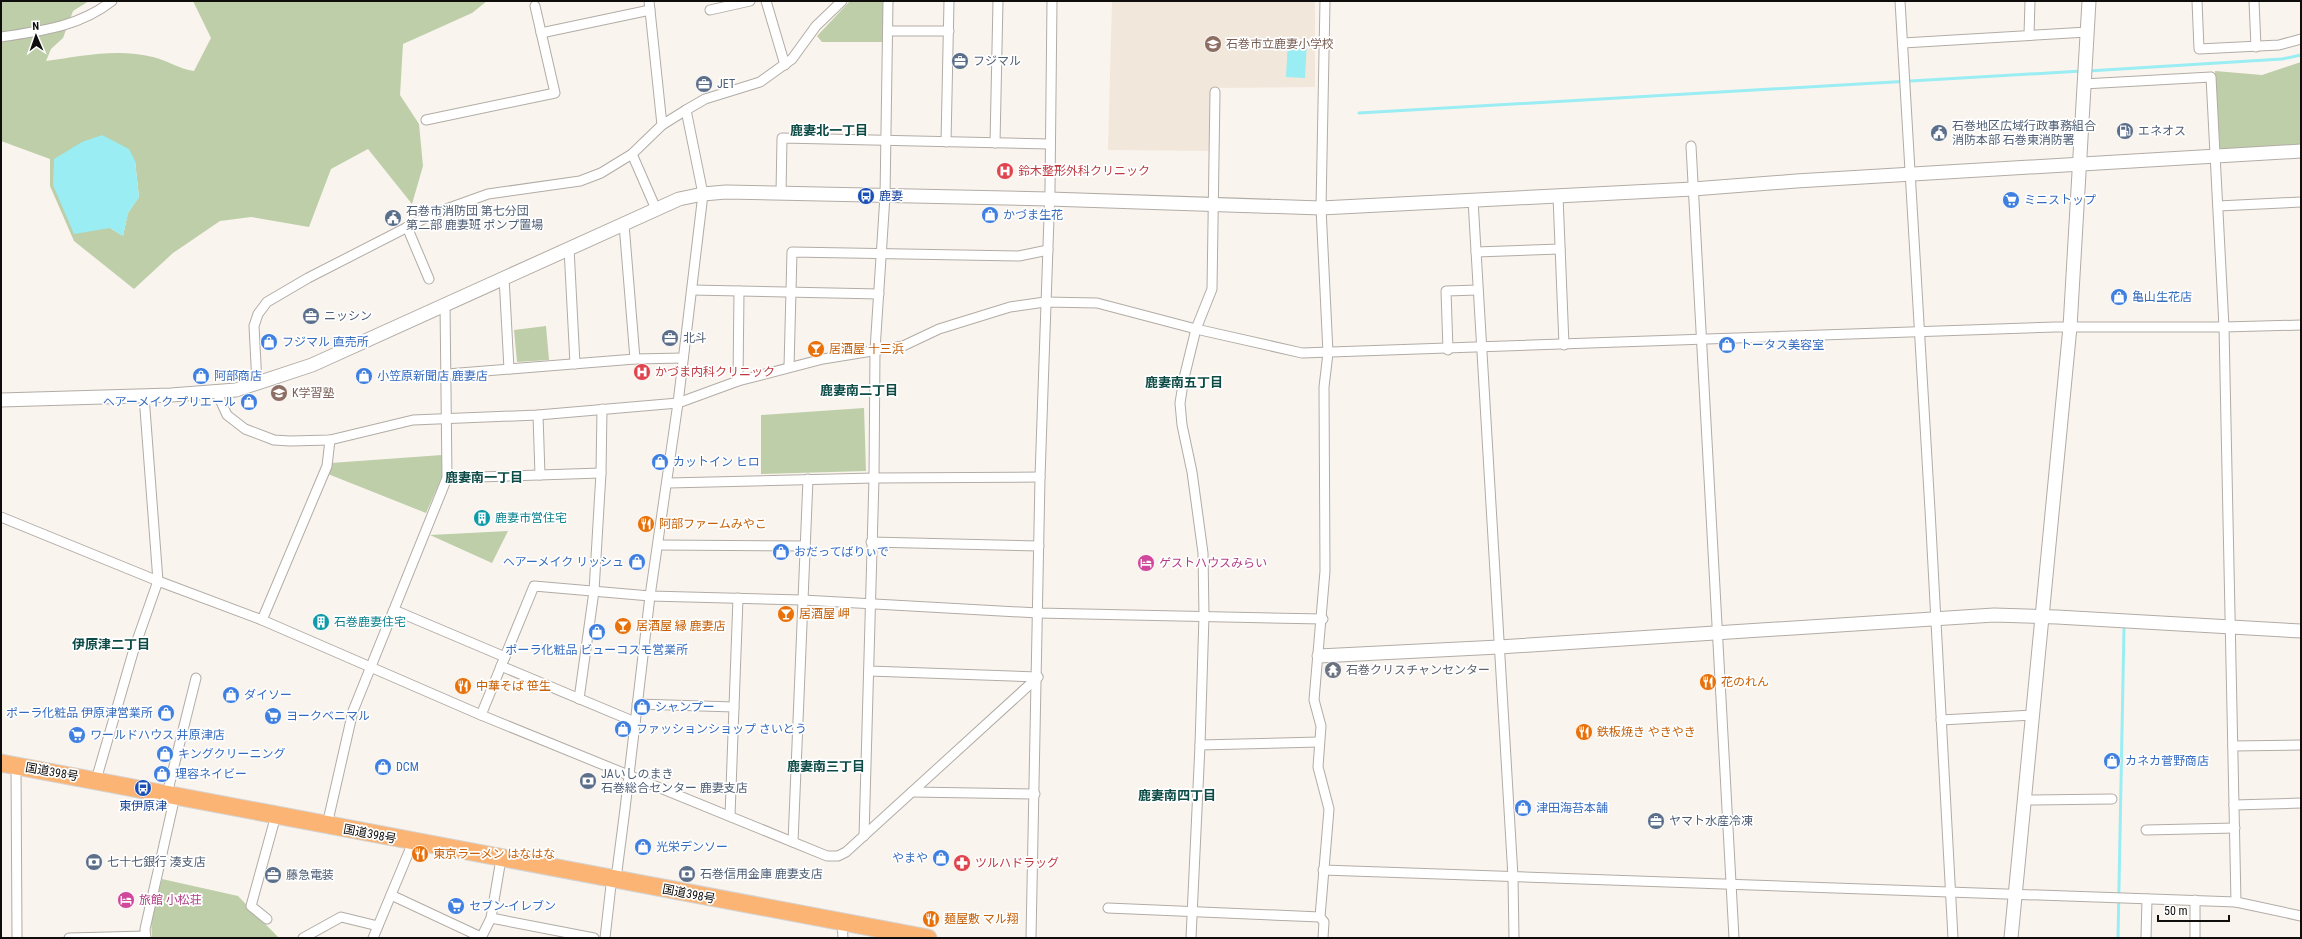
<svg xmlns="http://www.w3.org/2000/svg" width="2302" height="939" viewBox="0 0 2302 939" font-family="'Roboto Condensed','Noto Sans JP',sans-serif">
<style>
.built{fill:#f2e7db}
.green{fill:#bdcea8;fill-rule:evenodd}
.water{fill:#99edf3}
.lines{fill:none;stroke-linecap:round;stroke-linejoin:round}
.stream{stroke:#99edf3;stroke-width:3}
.street-casing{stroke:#b2aca6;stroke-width:11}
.secondary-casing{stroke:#b2aca6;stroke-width:15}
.highway-casing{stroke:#d4d4d3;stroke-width:19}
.street{stroke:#fff;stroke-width:9}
.secondary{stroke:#fff;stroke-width:13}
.highway{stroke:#fcb475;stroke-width:17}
.labels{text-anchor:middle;stroke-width:3.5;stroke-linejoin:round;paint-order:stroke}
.education-label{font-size:12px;fill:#785e54;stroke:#fff;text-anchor:start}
.service-label{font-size:12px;fill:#4e5e75;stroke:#fff;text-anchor:start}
.health-label{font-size:12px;fill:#be3a42;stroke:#fff;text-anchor:start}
.transit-label{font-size:12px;fill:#164399;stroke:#fff;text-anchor:start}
.shop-label{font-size:12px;fill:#366cbe;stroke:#fff;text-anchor:start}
.food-label{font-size:12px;fill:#c56008;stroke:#fff;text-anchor:start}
.culture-label{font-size:12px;fill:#0d838f;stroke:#fff;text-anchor:start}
.hotel-label{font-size:12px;fill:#b23c85;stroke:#fff;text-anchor:start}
.worship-label{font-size:12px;fill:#5b616d;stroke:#fff;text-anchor:start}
.street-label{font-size:12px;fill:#100e0c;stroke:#fff}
.neighbourhood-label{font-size:13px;font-weight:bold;fill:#0b4a45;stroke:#fff}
</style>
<rect width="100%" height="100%" fill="#faf4ee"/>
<path class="built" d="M1112,1H1315V87L1212,88L1209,151L1108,150Z"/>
<g class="green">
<path d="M1,1H89L73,11L63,38L51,49L46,61C81,56 118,48 153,57C167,60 179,69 194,71L211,38L193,1H487L472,13L403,44L400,95L419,124L423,166L412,204L368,149L331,169L309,227L251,217L220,221L173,253L134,289L74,241L50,186V159L1,141ZM135,161L139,197L128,213L123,236L110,228Z"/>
<path d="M850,1H884L883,42H822L817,36Z"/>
<path d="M2301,62V144L2220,150L2215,71L2262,75Z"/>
<path d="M546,326L549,360L517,362L514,330Z"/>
<path d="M864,408L866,471L761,474V415Z"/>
<path d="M442,455V477L426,513L328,474L331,463Z"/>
<path d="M508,531L492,563L430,535Z"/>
<path d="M162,879L238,896L279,938H152L151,919Z"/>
</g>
<g class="water">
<path d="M1288,41H1307L1305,78L1286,77Z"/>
<path d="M102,135L129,149L135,161L139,197L128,213L123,236L110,228L74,234L53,185L54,159L82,142Z"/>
</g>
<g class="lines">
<g class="stream">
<path d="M2088,71L2282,59L2301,55"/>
<path d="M1359,113L2082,71"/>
<path d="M2118,938L2124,628"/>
</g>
<g class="street-casing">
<g id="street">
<path d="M649,1L662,125"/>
<path d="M766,1L785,65"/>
<path d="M1900,1L1930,510L1953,938"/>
<path d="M2197,1L2199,49L2279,45L2301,39"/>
<path d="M2254,1L2256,47"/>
<path d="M710,10L750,1"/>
<path d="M888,31H949"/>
<path d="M541,33L650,10"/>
<path d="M2029,35L2030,1"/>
<path d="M1,37C40,31 79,27 112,1"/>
<path d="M1903,43L2087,32"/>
<path d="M2083,84L2211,77L2224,327L2236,902"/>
<path d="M426,120L555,93L535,6"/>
<path d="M946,142L949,1"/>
<path d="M995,143L998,1"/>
<path d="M1691,146L1734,938"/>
<path d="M632,154L656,209"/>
<path d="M781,193L782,138L1049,144"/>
<path d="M1558,196L1564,345"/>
<path d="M1473,200L1513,877L1514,938"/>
<path d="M2218,206L2301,202"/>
<path d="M624,224L635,359"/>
<path d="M407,227L429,279"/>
<path d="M569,248L575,364"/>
<path d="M1476,252L1560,249"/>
<path d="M504,277L509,369"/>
<path d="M692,290L879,294"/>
<path d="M1448,350L1446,291L1478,290"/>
<path d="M789,367L792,252L1019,256L1048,250"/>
<path d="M447,374L635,359L683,358"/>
<path d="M738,381L739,291"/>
<path d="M257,384L254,326L258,314L267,302L308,278L435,213L488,194L580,181L601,173L632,154L662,125L686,110L705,99L760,82L792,59L816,26L842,1"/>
<path d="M217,393L227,415L245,429L274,440L290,441L330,440L413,420L538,415L678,403L738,381L823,359L903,346L939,329L1010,307L1045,302L1097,303L1196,329L1302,353L2055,327H2224L2301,325"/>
<path d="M538,415L540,475"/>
<path d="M447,478L601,473"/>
<path d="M668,483L874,478L1040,477"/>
<path d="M1,517L158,581L262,620L481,715L827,856H838L846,852L1038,677"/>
<path d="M871,542L1039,546"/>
<path d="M658,545L805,546"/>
<path d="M394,610L505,657"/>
<path d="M262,620L327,466L330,440"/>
<path d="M501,666L635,722"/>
<path d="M869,671L1038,677"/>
<path d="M579,699L594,591L601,473L602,409"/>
<path d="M637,704L734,707"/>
<path d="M481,715L534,586L650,596L803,600L1038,613L1323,619"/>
<path d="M1941,720L2033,715"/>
<path d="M1200,745L1319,742"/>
<path d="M2233,746L2301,745"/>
<path d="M16,766L17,938"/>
<path d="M96,780L134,649L158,581L144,396"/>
<path d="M912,792L1035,794"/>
<path d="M167,794L196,678"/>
<path d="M2024,800L2112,799"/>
<path d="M2234,805L2301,803"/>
<path d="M730,816L738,598"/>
<path d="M327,825L353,711L447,478L445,304"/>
<path d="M2146,830L2235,828"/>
<path d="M864,836L874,478L875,350L885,196L888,1"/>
<path d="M793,842L808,479"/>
<path d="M1323,870L2236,902L2301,916"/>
<path d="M391,895L481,937"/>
<path d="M1108,908L1320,917"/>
<path d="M491,918L594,938"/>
<path d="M267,919L251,906L276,815"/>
<path d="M842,922L843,938"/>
<path d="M69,938L145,936"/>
<path d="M146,938L145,929L175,796"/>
<path d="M303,938L341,917L378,926"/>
<path d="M373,938L413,842"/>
<path d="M481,938L491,918L501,859"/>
<path d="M605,938L611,885L617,871L625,809L650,596L678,403L703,194L686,110"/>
<path d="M1031,938L1040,477L1050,189L1052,1"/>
<path d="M1191,938L1200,745L1204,616L1203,553L1192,472L1182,425L1180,403L1184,378L1196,329L1212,289L1215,92"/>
<path d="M1323,938L1324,922L1320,917L1329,809L1318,767L1321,726L1314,700L1325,571L1324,387L1328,353L1321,208L1325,1"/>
<path d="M2146,938L2147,899"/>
<path d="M2195,938V900"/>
</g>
</g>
<g class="secondary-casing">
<g id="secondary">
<path d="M1,400L171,395L236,390L312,365L679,199L703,194L726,192L1049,199L1321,208L1693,189L1796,181L2301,151"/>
<path d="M1319,656L1499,647L1994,615L2057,617L2301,631"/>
<path d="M2011,938L2070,327L2089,1"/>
</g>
</g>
<g class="highway-casing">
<path id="highway" d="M1,763L928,938"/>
</g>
<use href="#street" class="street"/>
<use href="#secondary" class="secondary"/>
<use href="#highway" class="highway"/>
</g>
<defs>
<g id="school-disc" transform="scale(0.9)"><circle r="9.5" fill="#8d6e63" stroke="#fff"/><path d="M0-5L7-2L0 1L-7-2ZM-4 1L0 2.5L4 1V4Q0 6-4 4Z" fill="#fff"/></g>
<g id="office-disc" transform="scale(0.9)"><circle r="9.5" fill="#5c6f8a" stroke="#fff"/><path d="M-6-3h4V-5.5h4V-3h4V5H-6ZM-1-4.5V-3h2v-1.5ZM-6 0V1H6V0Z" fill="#fff"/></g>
<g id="fuel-disc" transform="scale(0.9)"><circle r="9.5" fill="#5c6f8a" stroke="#fff"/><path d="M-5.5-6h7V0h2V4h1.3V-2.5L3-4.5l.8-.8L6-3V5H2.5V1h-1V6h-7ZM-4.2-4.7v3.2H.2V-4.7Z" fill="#fff"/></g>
<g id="civic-disc" transform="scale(0.9)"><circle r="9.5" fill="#5c6f8a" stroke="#fff"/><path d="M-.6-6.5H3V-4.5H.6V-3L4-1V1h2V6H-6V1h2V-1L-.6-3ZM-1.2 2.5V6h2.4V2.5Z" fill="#fff"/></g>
<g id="hospital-disc" transform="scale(0.9)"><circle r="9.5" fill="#e0444e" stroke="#fff"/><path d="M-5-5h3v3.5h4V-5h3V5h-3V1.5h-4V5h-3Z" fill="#fff"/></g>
<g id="bus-disc" transform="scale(0.9)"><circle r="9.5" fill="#1a4fb4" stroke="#fff"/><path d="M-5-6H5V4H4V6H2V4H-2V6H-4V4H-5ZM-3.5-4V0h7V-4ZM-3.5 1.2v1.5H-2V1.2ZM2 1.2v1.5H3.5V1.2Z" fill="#fff"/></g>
<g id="supermarket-disc" transform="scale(0.9)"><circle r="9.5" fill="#3f7fe0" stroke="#fff"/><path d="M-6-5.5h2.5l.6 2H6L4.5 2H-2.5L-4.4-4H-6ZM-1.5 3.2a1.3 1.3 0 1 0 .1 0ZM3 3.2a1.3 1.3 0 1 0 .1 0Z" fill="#fff"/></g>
<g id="shop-disc" transform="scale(0.9)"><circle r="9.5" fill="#3f7fe0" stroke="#fff"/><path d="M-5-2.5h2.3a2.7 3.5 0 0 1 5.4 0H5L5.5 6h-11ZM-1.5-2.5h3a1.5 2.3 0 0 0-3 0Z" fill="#fff"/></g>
<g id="bar-disc" transform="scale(0.9)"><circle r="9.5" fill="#e8710a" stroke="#fff"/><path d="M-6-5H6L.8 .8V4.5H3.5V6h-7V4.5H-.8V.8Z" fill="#fff"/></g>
<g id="building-disc" transform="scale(0.9)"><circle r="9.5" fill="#0f9aa8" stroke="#fff"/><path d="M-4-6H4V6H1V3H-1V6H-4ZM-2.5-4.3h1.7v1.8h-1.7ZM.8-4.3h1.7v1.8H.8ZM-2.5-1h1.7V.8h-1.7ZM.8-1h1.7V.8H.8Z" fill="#fff"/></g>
<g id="restaurant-disc" transform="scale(0.9)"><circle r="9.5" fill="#e8710a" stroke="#fff"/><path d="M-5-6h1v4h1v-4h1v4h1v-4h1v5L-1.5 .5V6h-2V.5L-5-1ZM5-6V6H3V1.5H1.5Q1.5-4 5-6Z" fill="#fff"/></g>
<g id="hotel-disc" transform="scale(0.9)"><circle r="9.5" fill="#d1479c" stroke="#fff"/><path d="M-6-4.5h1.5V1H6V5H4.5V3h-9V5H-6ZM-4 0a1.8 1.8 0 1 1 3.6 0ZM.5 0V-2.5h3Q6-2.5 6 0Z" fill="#fff"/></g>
<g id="temple-disc" transform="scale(0.9)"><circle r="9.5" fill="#6b7280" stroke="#fff"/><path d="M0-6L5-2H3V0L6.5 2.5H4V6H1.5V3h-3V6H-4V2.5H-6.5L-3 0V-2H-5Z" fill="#fff"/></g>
<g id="bank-disc" transform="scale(0.9)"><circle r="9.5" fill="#5c6f8a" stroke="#fff"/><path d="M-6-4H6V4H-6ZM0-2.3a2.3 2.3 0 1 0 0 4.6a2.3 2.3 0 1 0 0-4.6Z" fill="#fff"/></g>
<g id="pharmacy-disc" transform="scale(0.9)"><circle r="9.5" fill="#e0444e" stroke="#fff"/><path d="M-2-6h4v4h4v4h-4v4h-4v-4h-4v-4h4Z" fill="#fff"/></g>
</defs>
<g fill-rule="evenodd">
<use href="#school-disc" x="1213" y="44"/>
<use href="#office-disc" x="960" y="61"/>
<use href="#office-disc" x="704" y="84"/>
<use href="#fuel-disc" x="2125" y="131"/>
<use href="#civic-disc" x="1939" y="133"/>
<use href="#hospital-disc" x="1005" y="171"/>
<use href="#bus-disc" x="866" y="196"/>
<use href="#supermarket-disc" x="2011" y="200"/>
<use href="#shop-disc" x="990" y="215"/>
<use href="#civic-disc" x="393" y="218"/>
<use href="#shop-disc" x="2119" y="297"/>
<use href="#office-disc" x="311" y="316"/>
<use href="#office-disc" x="670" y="338"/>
<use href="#shop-disc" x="269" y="342"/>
<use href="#shop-disc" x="1727" y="345"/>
<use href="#bar-disc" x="816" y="349"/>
<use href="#hospital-disc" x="642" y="372"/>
<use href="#shop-disc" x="201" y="376"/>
<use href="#shop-disc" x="364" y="376"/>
<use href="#school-disc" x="279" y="393"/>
<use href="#shop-disc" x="249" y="402"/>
<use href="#shop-disc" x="660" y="462"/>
<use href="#building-disc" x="482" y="518"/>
<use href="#restaurant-disc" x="646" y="524"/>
<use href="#shop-disc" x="781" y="552"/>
<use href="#shop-disc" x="637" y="562"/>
<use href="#hotel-disc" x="1146" y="563"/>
<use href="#bar-disc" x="786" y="614"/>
<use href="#building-disc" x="321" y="622"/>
<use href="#bar-disc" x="623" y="626"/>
<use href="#shop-disc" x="597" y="632"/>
<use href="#temple-disc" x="1333" y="670"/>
<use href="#restaurant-disc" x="1708" y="682"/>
<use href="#restaurant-disc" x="463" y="686"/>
<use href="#shop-disc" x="231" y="695"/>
<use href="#shop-disc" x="642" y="707"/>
<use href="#shop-disc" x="166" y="713"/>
<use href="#supermarket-disc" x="273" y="716"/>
<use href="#shop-disc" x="623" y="729"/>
<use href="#restaurant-disc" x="1584" y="732"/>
<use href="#supermarket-disc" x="77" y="735"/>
<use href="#shop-disc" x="165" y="754"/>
<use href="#shop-disc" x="2112" y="761"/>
<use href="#shop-disc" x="383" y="767"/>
<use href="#shop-disc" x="162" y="774"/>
<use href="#bank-disc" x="588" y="781"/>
<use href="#bus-disc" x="143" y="788"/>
<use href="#shop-disc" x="1523" y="808"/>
<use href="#office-disc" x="1656" y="821"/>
<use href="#shop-disc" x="643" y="847"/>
<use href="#restaurant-disc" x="420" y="854"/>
<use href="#shop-disc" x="941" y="858"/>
<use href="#bank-disc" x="94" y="862"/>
<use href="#pharmacy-disc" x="962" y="863"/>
<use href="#bank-disc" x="687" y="874"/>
<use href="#office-disc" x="273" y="875"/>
<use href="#hotel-disc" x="126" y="900"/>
<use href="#supermarket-disc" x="456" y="906"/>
<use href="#restaurant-disc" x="931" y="919"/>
</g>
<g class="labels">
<g class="education-label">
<text x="1226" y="48">石巻市立鹿妻小学校</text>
<text x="292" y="397">K学習塾</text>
</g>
<g class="service-label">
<text x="973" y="65">フジマル</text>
<text x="717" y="88">JET</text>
<text x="1952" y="130">石巻地区広域行政事務組合<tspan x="1952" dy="14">消防本部 石巻東消防署</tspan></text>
<text x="2138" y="135">エネオス</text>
<text x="406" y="215">石巻市消防団 第七分団<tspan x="406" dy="14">第二部 鹿妻班 ポンプ置場</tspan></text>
<text x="324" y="320">ニッシン</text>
<text x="683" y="342">北斗</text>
<text x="601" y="778">JAいしのまき<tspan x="601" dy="14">石巻総合センター 鹿妻支店</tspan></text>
<text x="1669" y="825">ヤマト水産冷凍</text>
<text x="107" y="866">七十七銀行 湊支店</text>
<text x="700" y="878">石巻信用金庫 鹿妻支店</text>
<text x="286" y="879">藤急電装</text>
</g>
<g class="health-label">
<text x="1018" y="175">鈴木整形外科クリニック</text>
<text x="655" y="376">かづま内科クリニック</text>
<text x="975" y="867">ツルハドラッグ</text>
</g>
<g class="transit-label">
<text x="879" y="200">鹿妻</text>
<text x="143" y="810" text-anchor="middle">東伊原津</text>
</g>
<g class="shop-label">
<text x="2024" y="204">ミニストップ</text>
<text x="1003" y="219">かづま生花</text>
<text x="2132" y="301">亀山生花店</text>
<text x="282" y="346">フジマル 直売所</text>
<text x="1740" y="349">トータス美容室</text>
<text x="214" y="380">阿部商店</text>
<text x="377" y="380">小笠原新聞店 鹿妻店</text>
<text x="236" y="406" text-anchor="end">ヘアーメイク プリエール</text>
<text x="673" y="466">カットイン ヒロ</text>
<text x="794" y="556">おだってばりぃで</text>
<text x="624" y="566" text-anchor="end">ヘアーメイク リッシュ</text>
<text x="597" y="654" text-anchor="middle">ポーラ化粧品 ビューコスモ営業所</text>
<text x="244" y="699">ダイソー</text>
<text x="655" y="711">シャンプー</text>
<text x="153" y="717" text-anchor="end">ポーラ化粧品 伊原津営業所</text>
<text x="286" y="720">ヨークベニマル</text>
<text x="636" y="733">ファッションショップ さいとう</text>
<text x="90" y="739">ワールドハウス 井原津店</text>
<text x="178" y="758">キングクリーニング</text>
<text x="2125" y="765">カネカ菅野商店</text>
<text x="396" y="771">DCM</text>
<text x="175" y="778">理容ネイビー</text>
<text x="1536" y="812">津田海苔本舗</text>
<text x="656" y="851">光栄デンソー</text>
<text x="928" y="862" text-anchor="end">やまや</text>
<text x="469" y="910">セブン-イレブン</text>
</g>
<g class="food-label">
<text x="829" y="353">居酒屋 十三浜</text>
<text x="659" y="528">阿部ファームみやこ</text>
<text x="799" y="618">居酒屋 岬</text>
<text x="636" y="630">居酒屋 縁 鹿妻店</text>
<text x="1721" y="686">花のれん</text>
<text x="476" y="690">中華そば 笹生</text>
<text x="1597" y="736">鉄板焼き やきやき</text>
<text x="433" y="858">東京ラーメン はなはな</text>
<text x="944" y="923">麺屋敷 マル翔</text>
</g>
<g class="culture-label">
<text x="495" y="522">鹿妻市営住宅</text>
<text x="334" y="626">石巻鹿妻住宅</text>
</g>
<g class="hotel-label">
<text x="1159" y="567">ゲストハウスみらい</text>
<text x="139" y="904">旅館 小松荘</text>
</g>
<g class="worship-label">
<text x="1346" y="674">石巻クリスチャンセンター</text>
</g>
<g class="street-label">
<text transform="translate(52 772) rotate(10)" y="4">国道398号</text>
<text transform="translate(370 834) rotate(11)" y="4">国道398号</text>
<text transform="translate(689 894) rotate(11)" y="4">国道398号</text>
</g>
<g class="neighbourhood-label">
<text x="829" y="135">鹿妻北一丁目</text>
<text x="1184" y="387">鹿妻南五丁目</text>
<text x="859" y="395">鹿妻南二丁目</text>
<text x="484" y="482">鹿妻南一丁目</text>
<text x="111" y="649">伊原津二丁目</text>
<text x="826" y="771">鹿妻南三丁目</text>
<text x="1177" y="800">鹿妻南四丁目</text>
</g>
</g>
<rect width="2302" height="939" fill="none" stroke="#100e0c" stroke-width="4"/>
<g transform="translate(36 36) rotate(358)" stroke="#ffffff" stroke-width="3" paint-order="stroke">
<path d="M0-3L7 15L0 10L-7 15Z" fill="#100e0c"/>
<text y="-6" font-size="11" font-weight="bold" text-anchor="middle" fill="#100e0c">N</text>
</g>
<path d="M2158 915v6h71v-6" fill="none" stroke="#100e0c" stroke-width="2"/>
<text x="2164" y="915" font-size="12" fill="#100e0c" stroke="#ffffff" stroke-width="3" paint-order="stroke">50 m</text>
</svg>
